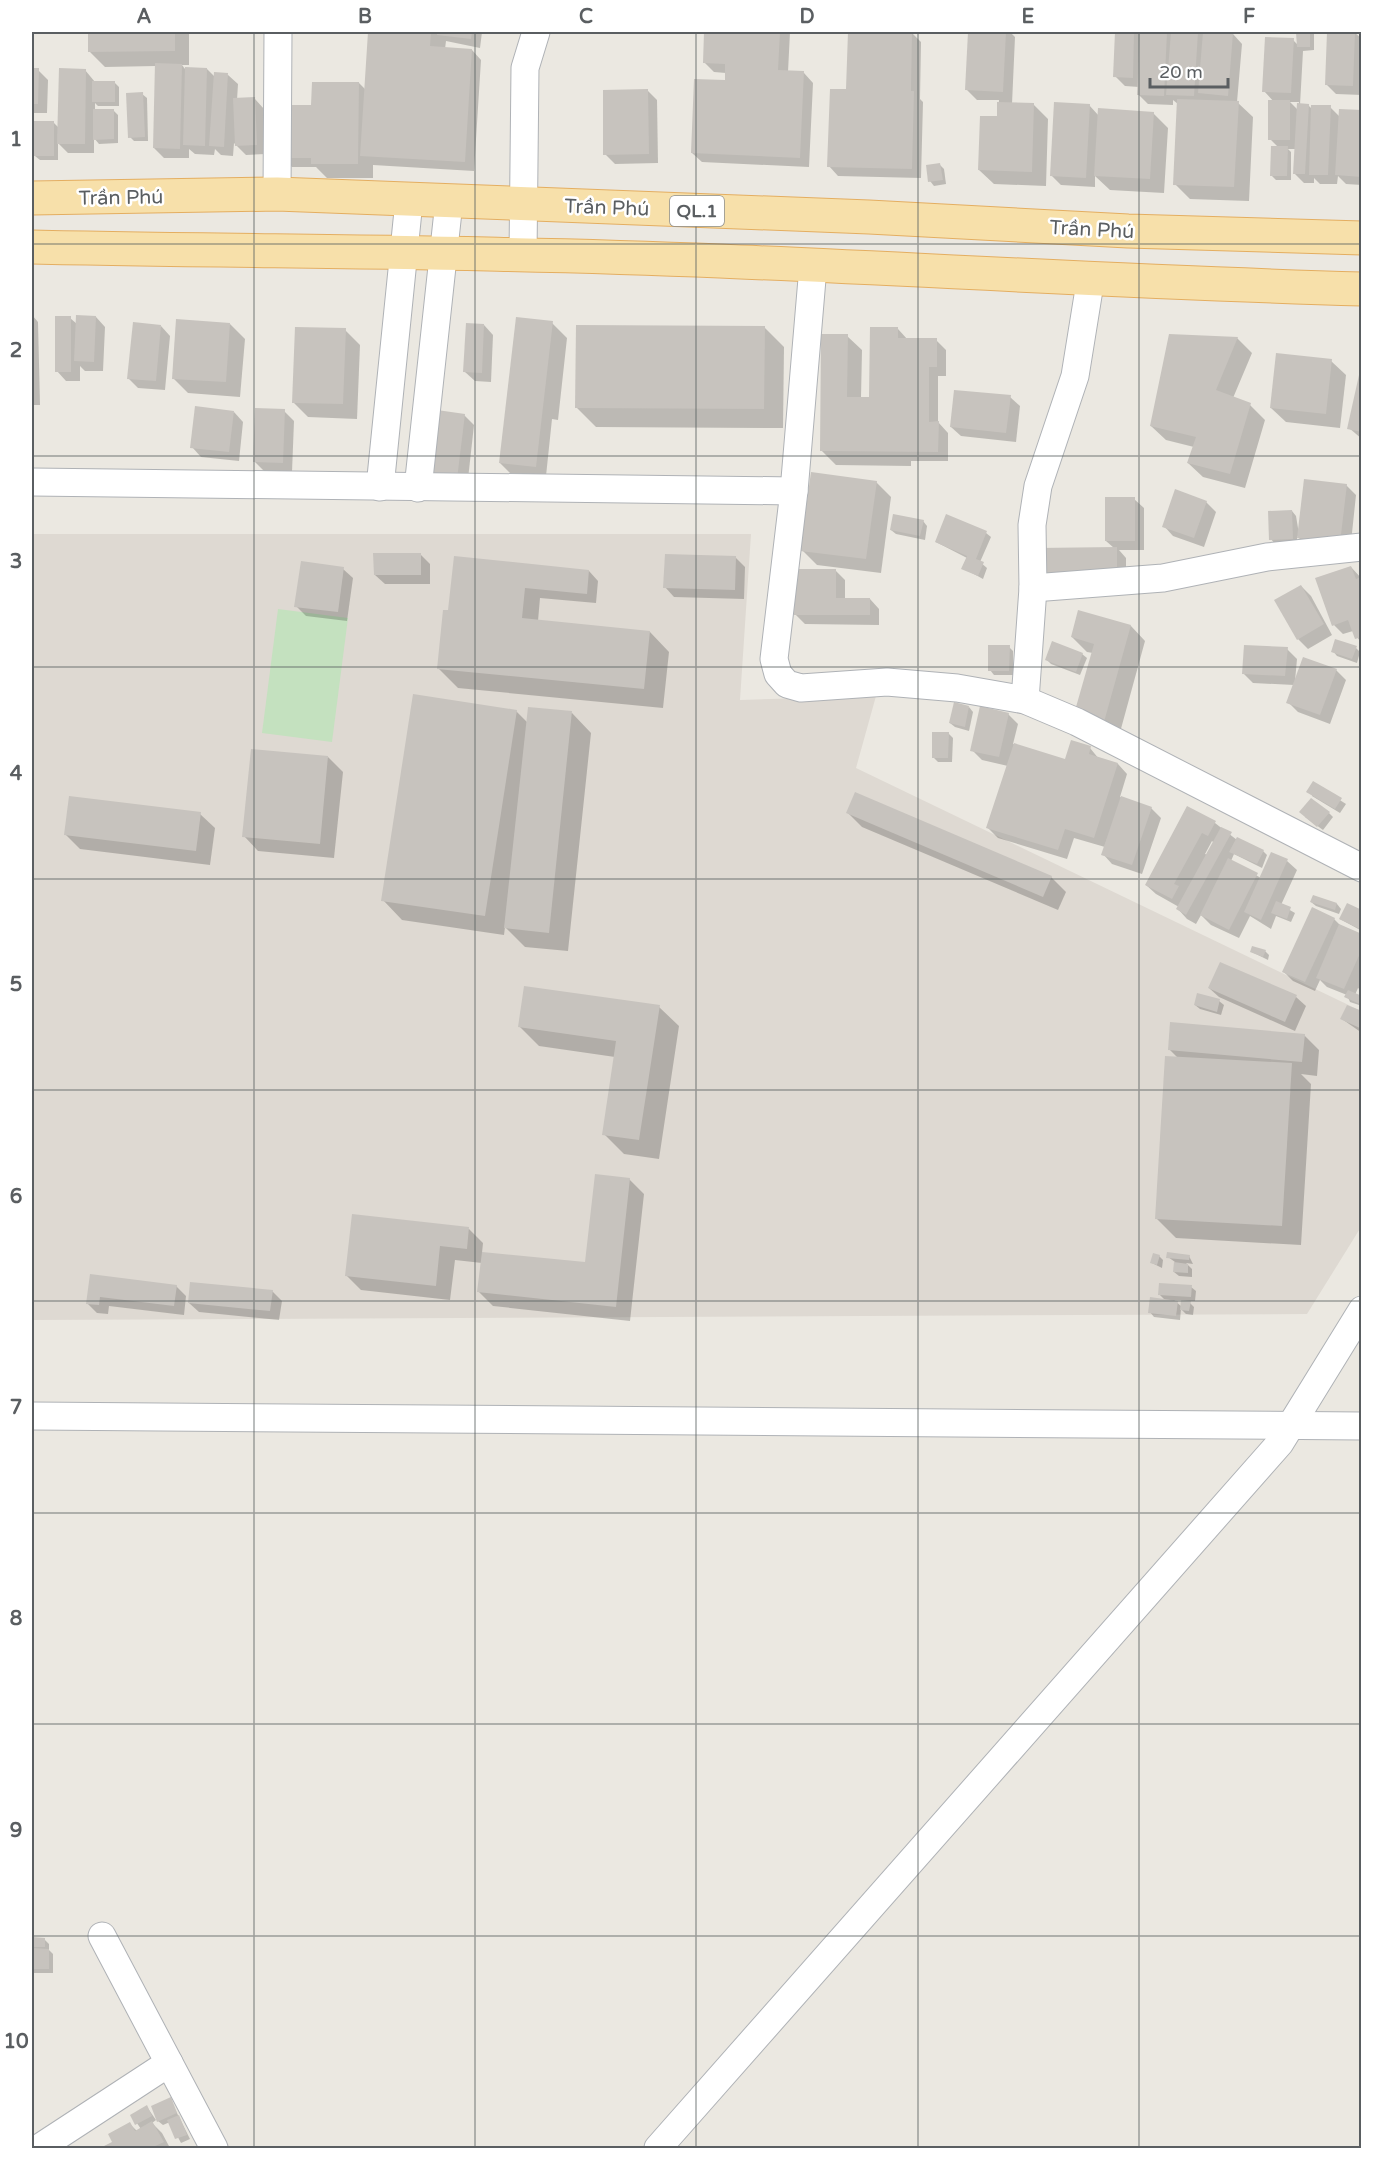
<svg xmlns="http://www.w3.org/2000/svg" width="1393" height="2180" viewBox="0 0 1393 2180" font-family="'Varela Round',sans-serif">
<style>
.education{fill:#ded9d2}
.green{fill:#c4e1bf}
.shadow{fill:#0003;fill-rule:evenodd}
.building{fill:#c7c3be}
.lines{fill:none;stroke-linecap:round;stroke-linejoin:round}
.minor-casing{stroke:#afb2b6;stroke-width:29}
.primary-casing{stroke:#e4ae61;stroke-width:35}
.minor{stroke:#fff;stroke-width:27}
.primary{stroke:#f7e0aa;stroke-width:33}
.grid{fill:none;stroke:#5a5e61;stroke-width:1.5;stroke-opacity:0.55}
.labels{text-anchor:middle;stroke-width:5;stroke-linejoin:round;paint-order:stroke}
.shield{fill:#fff;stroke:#8c8e90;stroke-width:1.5}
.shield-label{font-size:18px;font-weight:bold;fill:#5a5e61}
.street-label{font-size:20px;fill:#5a5e61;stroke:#fff}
.neatline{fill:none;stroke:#5a5e61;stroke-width:2}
.grid-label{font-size:20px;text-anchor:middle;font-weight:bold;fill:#5a5e61}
</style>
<rect width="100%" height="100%" fill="#ebe8e1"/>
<path class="education" d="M32,534H751L740,700L876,696L856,768L1361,1011V1227L1307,1314L32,1320Z"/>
<path class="green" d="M278,609L348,618L332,742L262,733Z"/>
<g class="shadow">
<path d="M90,32H189V65H182L185,69H207L215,77L228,75L238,84L237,100L255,99L264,109L266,154L246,155L234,143L233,156L221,155L215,149L214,155L195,154L189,149V158H164L154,148L156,66L105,67L90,52Z"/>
<path d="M370,32H482L480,48L446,41L445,49L472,50L481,60L474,171L373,165V178H327L316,167H292L282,157L311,106L359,83L366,90Z"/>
<path d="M706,32H790L788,72L804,73L813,83L809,167L702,162L692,153L726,82V73L714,72L704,62Z"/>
<path d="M850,32H905L912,33L921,42L920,99L923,102L921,178L838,176L829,166L848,91Z"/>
<path d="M969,32H1010L1015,37L1012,104H1033L1048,119L1046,186L994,184L979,170L998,118L999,100H977L967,90Z"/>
<path d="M1117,32H1139L1141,34V32H1202L1205,34V32L1233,34L1242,44L1237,102L1253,117L1249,201L1190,199L1175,184L1178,104L1173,100V105L1148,104L1138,94L1139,87L1125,86L1115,76Z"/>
<path d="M1298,32H1314V50L1303,51L1300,105H1308L1313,110L1330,107L1340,117L1362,111V185L1346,184L1338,176L1337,184H1320L1314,178V183H1304L1294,173L1296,149H1288L1291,152V180H1276L1271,175L1278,147L1270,139L1274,102L1264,91L1293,40L1298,45ZM1290,102H1299L1298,110Z"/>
<path d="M1329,32H1354L1362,39V95L1336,94L1327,85Z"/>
<path d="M32,70H38L48,80L47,113H32Z"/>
<path d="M85,70L95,82H114L119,87V106H98L95,103V110H113L118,115V143L99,144L94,138V153H68L58,143V160H40L35,156L54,123L59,128Z"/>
<path d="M647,90L657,100L658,163L615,164L605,154Z"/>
<path d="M142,94L147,98L148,141H134L130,137Z"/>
<path d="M1089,105L1099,116L1153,113L1168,128L1164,193L1110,190L1095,176V187L1061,185L1051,175Z"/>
<path d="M940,165L944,169L946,184L934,186L930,181Z"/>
<path d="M32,315L38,322L40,405H32Z"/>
<path d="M96,317L105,327L103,371H85L80,366V381H66L57,371L70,318L77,324Z"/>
<path d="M552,323L567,338L558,420L552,419L546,476L510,473L500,463Z"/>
<path d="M230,324L245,339L240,397L188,393L173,378Z"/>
<path d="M484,325L493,335L491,382L475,381L465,372Z"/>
<path d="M161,326L170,336L165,390L138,388L128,378Z"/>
<path d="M764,327L784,347L783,428L596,427L577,408Z"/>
<path d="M898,329L908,340H936L946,350V376H938V422L948,433V461H911V466L836,465L821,450L847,336L862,350L861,398L871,399Z"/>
<path d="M345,330L360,345L357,419L308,417L293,402Z"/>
<path d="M1237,338L1252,353L1233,398L1250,405L1265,420L1245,488L1203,477L1188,463L1194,447L1166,440L1151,426Z"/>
<path d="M1331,361L1346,375L1340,428L1286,422L1271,408Z"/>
<path d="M1362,377V439L1349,428Z"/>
<path d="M1010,397L1020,406L1016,442L961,436L951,427Z"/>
<path d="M284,411L294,421L292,472L264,471L255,462Z"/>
<path d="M234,412L243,422L239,461L201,457L192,447Z"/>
<path d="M464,415L474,425L467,488L440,485Z"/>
<path d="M876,482L891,497L881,573L817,565L802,550Z"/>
<path d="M1346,485L1356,495L1350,552L1308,547L1297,536V543L1275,544L1271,539L1292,511L1296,516L1299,534Z"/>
<path d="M1134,499L1144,508V550H1119L1126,558V585L1039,549L1114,548L1106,541Z"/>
<path d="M1206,502L1216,512L1204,547L1173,536L1164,526Z"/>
<path d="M947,516L986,533L991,537L980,562L987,568L983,579L963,568L967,558L936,542Z"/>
<path d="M923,521L927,526L925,540L896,534L891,530Z"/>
<path d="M420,554L430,564V584H385L375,575Z"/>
<path d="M735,557L745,567L744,599L674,597L665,587Z"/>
<path d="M529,567L589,571L598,581L596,603L540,598L538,621L650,632L669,652L663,708L458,688L438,668L452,613Z"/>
<path d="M1351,567L1362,579V644L1353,631L1343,634L1334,625Z"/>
<path d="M343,569L353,578L347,621L306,616L296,606Z"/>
<path d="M836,571L845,580V599H870L879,609V625L805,624L795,614Z"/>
<path d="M1301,586L1311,596L1332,635L1308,649L1298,639Z"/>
<path d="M1079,612L1131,626L1145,641L1119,736L1076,713L1093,653L1087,652L1072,637Z"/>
<path d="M1009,647L1013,651V675H994L990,670Z"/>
<path d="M1356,648L1360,652L1357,663L1337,656L1333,651Z"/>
<path d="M1287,649L1297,659L1295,681L1336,670L1346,680L1330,724L1298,712L1288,702L1294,685L1253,683L1243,673Z"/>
<path d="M1082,654L1087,658L1080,675L1051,664L1047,660Z"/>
<path d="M969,707L973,712L969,731L955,727L950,723Z"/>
<path d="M516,711L528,723L572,713L591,733L568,951L525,947L505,927L504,935L402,920L383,900Z"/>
<path d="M1008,714L1018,724L1013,744L1066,761L1090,748L1099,759L1118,764L1127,774L1120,797L1151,808L1161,818L1142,874L1112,864L1103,854L1105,847L1074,838L1067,859L998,838L988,828L1008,766L982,760L972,750Z"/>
<path d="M948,733L953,738L952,762H938L933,757Z"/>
<path d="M328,757L343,772L334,858L258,851L244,836Z"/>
<path d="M1313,783L1346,804L1340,813L1312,796Z"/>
<path d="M1187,808L1215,823L1237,840L1263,851L1267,855L1262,868L1234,854L1231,861L1261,878L1287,861L1297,870L1281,905L1295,913L1291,922L1276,916L1271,929L1250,916L1239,938L1211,925L1201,915L1196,924L1187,919L1178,909L1179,907L1156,894L1146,885ZM1212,841L1214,843L1208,855L1205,854Z"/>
<path d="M847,812L1051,877L1066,892L1058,910L862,827Z"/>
<path d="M1329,813L1333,817L1323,830L1305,817Z"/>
<path d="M200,814L215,828L210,865L80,849L66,835Z"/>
<path d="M1311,902L1337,904L1341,909L1339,914L1316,906Z"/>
<path d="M1362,912V931L1340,919Z"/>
<path d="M1334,919L1343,928L1362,935V991L1358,988L1355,995L1362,997V1006L1350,1002L1347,995L1327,987L1320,980L1315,991L1293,981L1284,972Z"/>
<path d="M1265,951L1269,955L1268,960L1252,952Z"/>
<path d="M1209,988L1296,997L1306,1006L1295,1031L1219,997Z"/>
<path d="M1219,1001L1224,1005L1221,1015L1200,1009L1195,1005Z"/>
<path d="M659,1007L679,1026L659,1159L624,1154L604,1134L615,1057L539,1046L519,1026Z"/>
<path d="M1362,1013V1033L1342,1019Z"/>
<path d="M1304,1035L1319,1050L1317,1076L1301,1074L1311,1084L1301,1245L1176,1238L1156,1218L1178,1058L1169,1049Z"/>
<path d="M629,1179L644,1194L630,1321L493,1306L479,1292L482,1263L455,1260L450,1300L361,1290L346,1275L469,1229L483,1243L482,1253L586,1264Z"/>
<path d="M1159,1256L1163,1260L1162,1268L1152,1263Z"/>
<path d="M1189,1256L1193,1264L1186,1263L1192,1269V1277L1179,1276L1174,1272L1175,1262L1168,1257Z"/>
<path d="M91,1276L176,1286L186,1296L184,1315L109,1306L108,1314L97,1313L87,1303Z"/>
<path d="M1191,1287L1196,1291L1195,1301H1188L1194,1307L1193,1315L1186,1314L1181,1309L1180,1320L1154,1317L1150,1312L1166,1301L1159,1294ZM1174,1300H1182V1307Z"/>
<path d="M272,1291L282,1301L279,1320L199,1312L189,1303Z"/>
<path d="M32,1939H44L49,1944V1950L53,1954V1973H32V1950H35L32,1947Z"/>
<path d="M170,2099L190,2139L181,2143L170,2122L163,2125L158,2121Z"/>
<path d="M147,2107L156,2120L152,2123L162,2133L170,2148H105L114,2143L130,2124L137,2131L141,2129L132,2116Z"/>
</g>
<g class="building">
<path d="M88,32H175V51L88,52Z"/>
<path d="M368,32H431L430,46L472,49L465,162L360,156Z"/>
<path d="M437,32H472L471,39L437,35Z"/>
<path d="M704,32H780L778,70L804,71L800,158L691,153L694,79L725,80V64L703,63Z"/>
<path d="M848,32H912L911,91H914L912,169L827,167L830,89H846Z"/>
<path d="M968,32H1006L1003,92L965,90Z"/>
<path d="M1115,32H1134L1133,78L1113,77Z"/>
<path d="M1140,32H1167L1164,96L1137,95Z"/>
<path d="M1171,32H1198L1194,96L1166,95Z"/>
<path d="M1203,32L1233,33L1228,96L1198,93Z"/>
<path d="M1296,32H1310V47H1297Z"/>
<path d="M1327,32H1355L1353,86L1325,85Z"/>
<path d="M1265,37L1294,38L1291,93L1262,92Z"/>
<path d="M155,63L182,64L180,149L153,148Z"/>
<path d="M185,67L207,68L205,146L183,145Z"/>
<path d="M32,68H39L38,104H32Z"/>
<path d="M59,68L86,69L85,144H57Z"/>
<path d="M214,72L228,73L224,147L209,146Z"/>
<rect x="92" y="81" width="23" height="21"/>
<path d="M312,82H359L358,164H311V158H281V105H311Z"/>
<path d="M648,89L649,154L603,155V90Z"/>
<path d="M143,92L145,137L128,138L126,93Z"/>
<path d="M255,97L257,145L235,146L233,98Z"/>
<path d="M1177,99L1239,101L1234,187L1173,185Z"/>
<rect x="1268" y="100" width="22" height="40"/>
<path d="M997,102L1034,103L1032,172L978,170L980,116H997Z"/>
<path d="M1054,102L1090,104L1086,178L1050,176Z"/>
<path d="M1297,103L1309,104L1305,174H1293Z"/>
<path d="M1311,105H1331L1328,175H1309Z"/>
<path d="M1098,108L1154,112L1150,179L1094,176Z"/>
<path d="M93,109H114V139L93,140Z"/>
<path d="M1339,109L1362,110V177L1335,175Z"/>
<rect x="34" y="121" width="20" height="35"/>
<path d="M1271,146H1288L1287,176H1270Z"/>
<path d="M940,163L943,180L928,182L926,165Z"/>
<path d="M76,315L96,316L94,362L74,361Z"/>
<rect x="55" y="316" width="16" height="56"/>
<path d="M516,317L553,321L536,467L499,463Z"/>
<path d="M176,319L230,323L226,382L172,379Z"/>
<path d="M133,322L161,325L156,381L127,379Z"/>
<path d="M466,323L484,324L482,373L463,372Z"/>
<path d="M576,325L765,326L764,409L575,408Z"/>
<path d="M295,327L346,328L343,404L292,403Z"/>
<path d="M870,327H898V338H937V367H929V422L939,421L938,452L820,451L821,334H848L847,397H869Z"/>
<path d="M1169,334L1238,337L1216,390L1251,403L1230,474L1187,463L1196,437L1150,426Z"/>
<path d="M1276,353L1332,359L1326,414L1270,408Z"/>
<path d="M1359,375L1362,376V432L1347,429Z"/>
<path d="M954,390L1011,395L1006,433L950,427Z"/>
<path d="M195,406L234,411L229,452L190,448Z"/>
<path d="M255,408L285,409L283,463L253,462Z"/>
<path d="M437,410L465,414L457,479L429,476Z"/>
<path d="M811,472L877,481L866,559L800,551Z"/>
<path d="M1304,479L1347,484L1340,543L1297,538Z"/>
<path d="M1175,489L1207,501L1194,538L1162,527Z"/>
<rect x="1105" y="497" width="30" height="44"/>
<path d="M1292,510L1293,539L1269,540L1268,511Z"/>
<path d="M893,514L924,520L920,536L890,530Z"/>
<path d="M946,514L987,531L976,559L984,562L978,576L961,569L967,556L935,542Z"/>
<path d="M1117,547V576L1037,577V548Z"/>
<path d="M373,553H421V575H374Z"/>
<path d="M665,554L736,556L735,590L663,588Z"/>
<path d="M454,556L589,570L587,594L525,588L522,618L650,631L644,689L437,669L443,610H448Z"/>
<path d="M301,561L344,567L338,612L294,607Z"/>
<path d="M1351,566L1356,579L1362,577V637L1355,639L1348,620L1332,626L1315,578Z"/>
<path d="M795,569H836V598H870V615H794Z"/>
<path d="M1301,585L1324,624L1297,640L1274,600Z"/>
<path d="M1078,610L1131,625L1104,722L1074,714L1094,644L1071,637Z"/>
<path d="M1335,639L1357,646L1352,659L1331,652Z"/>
<path d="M1052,641L1083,653L1076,672L1045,660Z"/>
<path d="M988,645H1010L1009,671H988Z"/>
<path d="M1244,645L1288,647L1285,676L1242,674Z"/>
<path d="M1303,657L1337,669L1320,715L1286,703Z"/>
<path d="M413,694L517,710L485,916L381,901Z"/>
<path d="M954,702L969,706L965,727L949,723Z"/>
<path d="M980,706L1009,713L999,757L970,751Z"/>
<path d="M528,707L572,711L549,933L504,928Z"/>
<path d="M932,732H949L948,758H932Z"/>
<path d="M1071,740L1091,746L1089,754L1118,763L1094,838L1065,829L1058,850L986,828L1014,743L1065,759Z"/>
<path d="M251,749L328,756L320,844L242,837Z"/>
<path d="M1313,781L1342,798L1335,809L1306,792Z"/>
<path d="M855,792L1052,876L1043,897L846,813Z"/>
<path d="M69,796L201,812L196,851L64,835Z"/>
<path d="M1121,796L1152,807L1132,865L1101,855Z"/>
<path d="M1311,798L1330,812L1317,827L1299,812Z"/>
<path d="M1187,806L1216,821L1208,836L1202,833L1174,884L1179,886L1172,899L1145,885Z"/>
<path d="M1221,827L1232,832L1186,915L1176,909Z"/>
<path d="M1237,837L1264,850L1257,864L1229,852Z"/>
<path d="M1271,852L1288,859L1261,920L1244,912Z"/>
<path d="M1228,858L1258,873L1229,930L1200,915Z"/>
<path d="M1313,895L1337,903L1335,910L1310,902Z"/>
<path d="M1276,901L1291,907L1287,919L1271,913Z"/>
<path d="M1347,903L1362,910V930L1339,919Z"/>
<path d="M1312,907L1335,918L1305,982L1282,972Z"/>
<path d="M1339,924L1362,934V949L1344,989L1316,978Z"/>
<path d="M1252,946L1266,950L1263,957L1250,952Z"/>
<path d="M1220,962L1297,995L1285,1022L1208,988Z"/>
<path d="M524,986L660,1005L639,1140L602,1135L616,1041L518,1027Z"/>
<path d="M1348,990L1362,996V1005L1344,997Z"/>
<path d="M1197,993L1220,999L1217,1012L1194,1005Z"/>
<path d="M1347,1005L1362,1011V1029L1340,1019Z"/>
<path d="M1170,1022L1305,1034L1302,1062L1168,1050Z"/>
<path d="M1165,1056L1292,1063L1282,1226L1155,1219Z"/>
<path d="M595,1174L630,1178L616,1307L477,1292L482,1252L585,1262Z"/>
<path d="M352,1214L469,1227L467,1249L440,1246L436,1286L345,1276Z"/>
<path d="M1167,1252L1190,1255L1189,1260L1166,1258Z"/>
<path d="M1153,1253L1160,1255L1157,1265L1150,1263Z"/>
<path d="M1174,1262L1188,1264V1273L1173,1272Z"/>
<path d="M90,1274L177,1285L174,1306L100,1297L99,1305L86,1304Z"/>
<path d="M190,1282L273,1290L270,1311L188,1303Z"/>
<path d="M1159,1283L1192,1285L1191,1297L1158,1295Z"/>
<path d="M1150,1297L1178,1301L1176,1316L1148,1313Z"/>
<path d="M1181,1300L1191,1301L1189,1311L1180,1310Z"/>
<path d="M32,1937L45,1938V1947H32Z"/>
<path d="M32,1948L49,1949V1969H32Z"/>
<path d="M171,2097L177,2113L157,2122L151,2106Z"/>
<path d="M147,2105L152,2116L135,2125L130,2115Z"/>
<path d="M179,2115L187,2135L175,2139L167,2120Z"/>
<path d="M152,2121L164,2142L151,2148H100L112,2142L108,2134L130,2122L135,2131Z"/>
</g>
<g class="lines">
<g class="minor-casing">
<g id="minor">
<path d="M277,194L278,32"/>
<path d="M523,256L525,68L536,32"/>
<path d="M813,267L794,491L774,659L778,674L787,684L801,688L887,682L957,688L1025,700L1077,722L1362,868"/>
<path d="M32,482L794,491"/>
<path d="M380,487L409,201"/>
<path d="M418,488L449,202"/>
<path d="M1033,588L1163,578L1267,557L1362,547"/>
<path d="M1025,700L1033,588L1032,525L1038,486L1075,376L1091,277"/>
<path d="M32,1416L1362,1426"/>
<path d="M102,1936L214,2148"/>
<path d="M39,2148L169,2063"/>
<path d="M658,2148L1280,1443L1362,1310"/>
</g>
</g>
<g class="primary-casing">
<g id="primary">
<path d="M32,198L277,194L869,217L1128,231L1362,238"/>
<path d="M32,247C261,252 491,251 720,261C934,270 1148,283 1362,289"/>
</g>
</g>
<use href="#minor" class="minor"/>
<use href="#primary" class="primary"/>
</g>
<path class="grid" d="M254,32V2148M475,32V2148M696,32V2148M918,32V2148M1139,32V2148M32,244H1362M32,456H1362M32,667H1362M32,879H1362M32,1090H1362M32,1301H1362M32,1513H1362M32,1724H1362M32,1936H1362"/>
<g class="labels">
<rect class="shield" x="670" y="196" width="54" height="30" rx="4.5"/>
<g class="shield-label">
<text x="697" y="217">QL.1</text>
</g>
<g class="street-label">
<text transform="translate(121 197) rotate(-1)" y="7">Trần Phú</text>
<text transform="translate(607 207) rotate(2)" y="7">Trần Phú</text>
<text transform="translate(1092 229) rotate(3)" y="7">Trần Phú</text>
</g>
</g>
<rect width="1393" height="2180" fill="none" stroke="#ffffff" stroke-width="66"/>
<path d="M1150 78v9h78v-9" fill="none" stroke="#5a5e61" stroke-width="3"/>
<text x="1159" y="78" font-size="18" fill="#5a5e61" stroke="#ffffff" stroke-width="4.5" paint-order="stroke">20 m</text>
<rect x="33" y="33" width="1327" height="2114" class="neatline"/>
<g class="grid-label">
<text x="144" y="23">A</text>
<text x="365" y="23">B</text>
<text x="586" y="23">C</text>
<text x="807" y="23">D</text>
<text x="1028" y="23">E</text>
<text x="1249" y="23">F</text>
<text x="16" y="146">1</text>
<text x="16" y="357">2</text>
<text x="16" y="568">3</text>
<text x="16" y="780">4</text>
<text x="16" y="991">5</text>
<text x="16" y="1203">6</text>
<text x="16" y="1414">7</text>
<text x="16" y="1625">8</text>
<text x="16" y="1837">9</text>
<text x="16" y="2048">10</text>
</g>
</svg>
